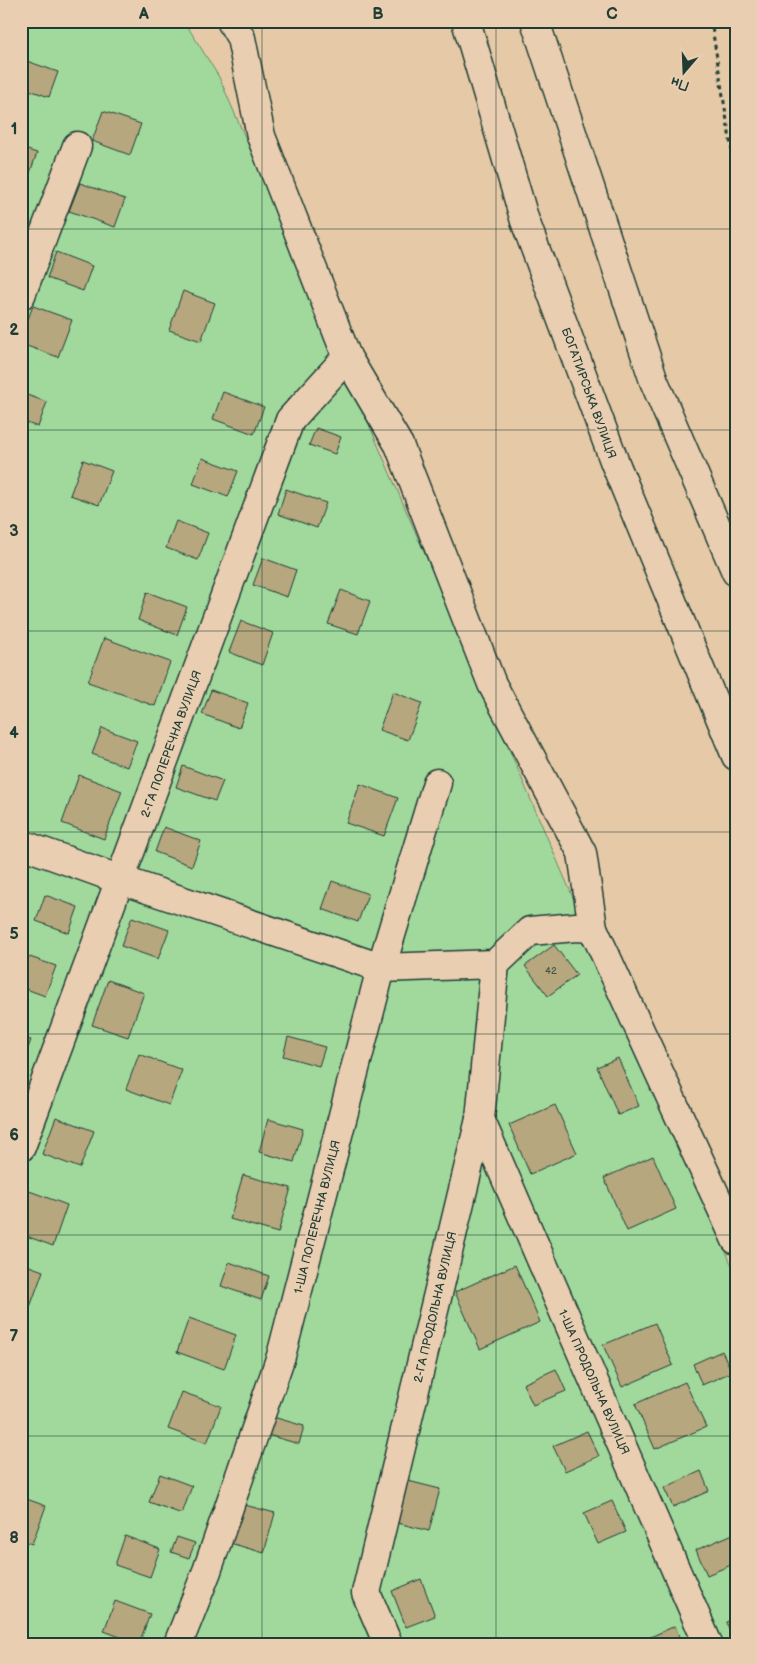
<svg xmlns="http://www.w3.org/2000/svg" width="757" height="1665" viewBox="0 0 757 1665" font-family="'Balsamiq Sans',sans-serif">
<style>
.green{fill:#a1d99d;stroke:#608b68}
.building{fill:#b7a77e;stroke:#1f3d34}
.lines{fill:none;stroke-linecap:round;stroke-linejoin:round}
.street-casing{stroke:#1f3d34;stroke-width:31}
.primary-casing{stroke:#1f3d34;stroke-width:31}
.path{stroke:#1f3d34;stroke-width:3;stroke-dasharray:4 4;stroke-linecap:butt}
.street{stroke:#eaceb1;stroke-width:28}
.primary{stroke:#eaceb1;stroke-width:28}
.grid{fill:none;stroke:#1f3d34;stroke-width:1;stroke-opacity:0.55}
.labels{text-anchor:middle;stroke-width:4.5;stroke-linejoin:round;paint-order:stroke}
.number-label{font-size:10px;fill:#455846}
.street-label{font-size:12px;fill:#1f3d34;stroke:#eaceb1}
.neatline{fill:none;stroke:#1f3d34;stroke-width:2}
.grid-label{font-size:16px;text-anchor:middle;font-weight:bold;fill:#1f3d34}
</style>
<rect width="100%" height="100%" fill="#e6caa7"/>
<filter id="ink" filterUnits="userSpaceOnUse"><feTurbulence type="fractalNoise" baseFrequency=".02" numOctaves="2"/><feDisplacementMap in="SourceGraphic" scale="10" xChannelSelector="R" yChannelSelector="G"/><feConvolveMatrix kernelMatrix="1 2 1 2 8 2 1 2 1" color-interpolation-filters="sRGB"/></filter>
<g filter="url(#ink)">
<path class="green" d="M21,21H184L219,77L736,1275V1644H21Z"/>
<g class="building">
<path d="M68,21H89L87,28Z"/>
<path d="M24,60L58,72L49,97L21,87V66Z"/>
<path d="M103,111L141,124L130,155L92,141Z"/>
<path d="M21,148L37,153L27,181L21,179Z"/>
<path d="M80,183L125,199L115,227L69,211Z"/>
<path d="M56,252L92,266L83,291L47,278Z"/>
<path d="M183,291L215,303L201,341L169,330Z"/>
<path d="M33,306L72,320L58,357L21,344V337Z"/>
<path d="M223,392L264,407L254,434L213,419Z"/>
<path d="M21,393L47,402L38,427L21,421Z"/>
<path d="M316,428L341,437L335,454L309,445Z"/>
<path d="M202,458L238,471L228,497L193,484Z"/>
<path d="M83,460L112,471L99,505L70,495Z"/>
<path d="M286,489L326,503L317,528L278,514Z"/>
<path d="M176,521L208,533L198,560L166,548Z"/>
<path d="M263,558L296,570L287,597L253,585Z"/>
<path d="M341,590L370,601L358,634L328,624Z"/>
<path d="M147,592L187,607L177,635L138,620Z"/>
<path d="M241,621L273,633L262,665L229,652Z"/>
<path d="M104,638L170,662L155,706L88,682Z"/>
<path d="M211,690L248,703L239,728L202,714Z"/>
<path d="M393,692L422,703L408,740L379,730Z"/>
<path d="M102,728L137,741L127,767L92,754Z"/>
<path d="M183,766L223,781L215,801L176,787Z"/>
<path d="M79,775L122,791L104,839L62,823Z"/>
<path d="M360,784L398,798L384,836L346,823Z"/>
<path d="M164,827L201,841L192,866L155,852Z"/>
<path d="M332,881L368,894L358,922L322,909Z"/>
<path d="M45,895L78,907L69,933L36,921Z"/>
<path d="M132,917L169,930L158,959L121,946Z"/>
<path d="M554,945L577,975L548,996L525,966Z"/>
<path d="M21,954L56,966L45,996L21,987Z"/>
<path d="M108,980L144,993L128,1037L92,1025Z"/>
<path d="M21,1037L31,1040L21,1067Z"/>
<path d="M288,1037L325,1047L319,1066L283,1056Z"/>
<path d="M139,1054L182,1070L169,1105L126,1089Z"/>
<path d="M618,1058L639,1106L618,1115L597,1067Z"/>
<path d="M555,1105L577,1153L530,1174L509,1125Z"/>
<path d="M56,1117L94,1131L80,1168L42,1154Z"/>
<path d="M268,1119L303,1129L294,1162L259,1152Z"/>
<path d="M653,1156L676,1209L627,1231L604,1178Z"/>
<path d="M243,1175L291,1188L278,1233L230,1219Z"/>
<path d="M24,1189L67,1205L53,1246L21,1234V1197Z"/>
<path d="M229,1262L269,1276L261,1300L221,1286Z"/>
<path d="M21,1263L43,1271L29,1310L21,1307Z"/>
<path d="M515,1265L540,1322L480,1349L455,1292Z"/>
<path d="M189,1318L236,1335L224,1369L177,1352Z"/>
<path d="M655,1323L673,1365L622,1387L603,1345Z"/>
<path d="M722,1351L732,1372L702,1385L693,1364Z"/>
<path d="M556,1369L566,1391L533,1405L523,1384Z"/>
<path d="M685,1382L706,1427L655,1449L635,1404Z"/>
<path d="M182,1392L221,1406L207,1443L168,1429Z"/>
<path d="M273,1417L304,1426L299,1444L268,1435Z"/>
<path d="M587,1431L599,1456L565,1471L553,1446Z"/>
<path d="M701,1471L709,1491L673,1507L664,1488Z"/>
<path d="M160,1474L192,1486L182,1514L149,1502Z"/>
<path d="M400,1479L440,1489L429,1531L390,1521Z"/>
<path d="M21,1497L46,1506L32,1544L21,1540Z"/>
<path d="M612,1501L626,1532L598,1544L584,1513Z"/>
<path d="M241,1504L275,1513L264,1553L230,1543Z"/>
<path d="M733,1534L736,1540V1563L707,1575L696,1550Z"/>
<path d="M125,1536L160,1549L150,1577L115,1565Z"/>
<path d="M177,1537L195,1543L189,1558L171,1552Z"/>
<path d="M421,1579L435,1616L406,1627L392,1591Z"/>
<path d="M115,1601L150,1614L139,1644L104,1631Z"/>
<path d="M736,1618V1641L735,1642L726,1622Z"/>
<path d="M675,1626L682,1644H648L646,1639Z"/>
</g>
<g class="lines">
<g class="street-casing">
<g id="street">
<path d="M231,21L241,38L261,136L347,357L399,445L492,684L582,853L593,928L736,1240"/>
<path d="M21,295L77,146"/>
<path d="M21,844L121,880L381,968L495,964L530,931L576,927L593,928"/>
<path d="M480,1119L708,1644"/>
<path d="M21,1147L290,420L347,357"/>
<path d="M178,1644L207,1571L281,1356L381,968L437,783"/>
<path d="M388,1644L366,1593L480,1119L495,964"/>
</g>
</g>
<g class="primary-casing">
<g id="primary">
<path d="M466,21L525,221L615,463L736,756"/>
<path d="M535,21L654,381L736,572"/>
</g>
</g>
<path class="path" d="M711,21L736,177"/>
<use href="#street" class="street"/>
<use href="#primary" class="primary"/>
</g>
</g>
<path class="grid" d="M262,21V1644M496,21V1644M21,229H736M21,430H736M21,631H736M21,832H736M21,1034H736M21,1235H736M21,1436H736"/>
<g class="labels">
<g class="number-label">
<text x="551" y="974">42</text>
</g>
<g class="street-label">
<text transform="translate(589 393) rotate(70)" y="4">БОГАТИРСЬКА ВУЛИЦЯ</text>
<text transform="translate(171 744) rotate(-70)" y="4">2-ГА ПОПЕРЕЧНА ВУЛИЦЯ</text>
<text transform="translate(317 1217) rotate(-76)" y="4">1-ША ПОПЕРЕЧНА ВУЛИЦЯ</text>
<text transform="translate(435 1307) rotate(-77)" y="4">2-ГА ПРОДОЛЬНА ВУЛИЦЯ</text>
<text transform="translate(594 1382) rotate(66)" y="4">1-ША ПРОДОЛЬНА ВУЛИЦЯ</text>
</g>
</g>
<rect width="757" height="1665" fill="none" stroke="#eaceb1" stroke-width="55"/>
<g transform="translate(684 72) rotate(199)" stroke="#eaceb1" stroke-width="4" paint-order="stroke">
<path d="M0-4L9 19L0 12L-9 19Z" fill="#1f3d34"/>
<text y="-8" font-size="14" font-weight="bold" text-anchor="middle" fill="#1f3d34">Пн</text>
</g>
<rect x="28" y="28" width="702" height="1610" class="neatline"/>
<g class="grid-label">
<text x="144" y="19">A</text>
<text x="378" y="19">B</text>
<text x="612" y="19">C</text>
<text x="14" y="134">1</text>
<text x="14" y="335">2</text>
<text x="14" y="536">3</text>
<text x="14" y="738">4</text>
<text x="14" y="939">5</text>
<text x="14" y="1140">6</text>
<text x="14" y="1341">7</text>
<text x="14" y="1543">8</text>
</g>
</svg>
